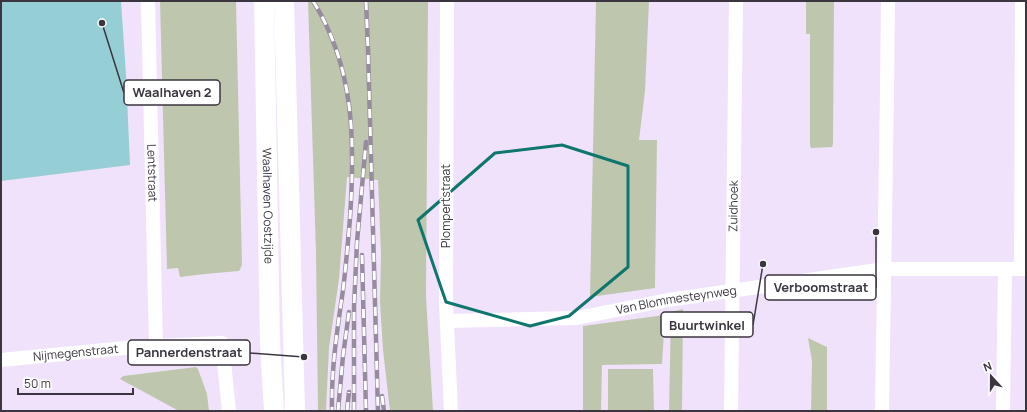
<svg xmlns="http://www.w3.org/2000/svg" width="1027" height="412" viewBox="0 0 1027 412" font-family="Manrope,sans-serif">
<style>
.green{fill:#bec7ad}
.water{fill:#95ced5}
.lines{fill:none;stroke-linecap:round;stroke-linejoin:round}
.street{stroke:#fff;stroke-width:14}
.secondary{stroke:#fff;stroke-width:20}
.rail-casing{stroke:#968c9e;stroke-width:4.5}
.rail{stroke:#fff;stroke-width:3;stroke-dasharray:9;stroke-linecap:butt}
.marked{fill:none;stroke:#0f766e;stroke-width:3;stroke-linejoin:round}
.labels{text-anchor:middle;stroke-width:3;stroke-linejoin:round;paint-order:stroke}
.street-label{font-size:12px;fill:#3b353f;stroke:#fff}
.leader{fill:none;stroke:#3b353f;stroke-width:1.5}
.callout-dot{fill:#3b353f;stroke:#fff;stroke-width:1.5}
.callout{fill:#fff;stroke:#3b353f;stroke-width:1.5}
.callout-label{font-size:13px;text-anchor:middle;font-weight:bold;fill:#3b353f}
</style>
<rect width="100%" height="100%" fill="#f1e2fc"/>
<g class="green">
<path d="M160,1H236L242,265L239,271L205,274L180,277L178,268L167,269Z"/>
<path d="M308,1H428L426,297L433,411H390L383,350L380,302L381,254L378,180L347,177L339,279L329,348L326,411H318L316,253Z"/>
<path d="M596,1H649L645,91L639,140H657L655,288L590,297Z"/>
<path d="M806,1H834L833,144L832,147L811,148L810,145V34H806Z"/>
<path d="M683,309L682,411H669L671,312Z"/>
<path d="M665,315L662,364L602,365L601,411H583V326Z"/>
<path d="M808,338L827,347V411H811L812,361Z"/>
<path d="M196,367L198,369L207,394L209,411H179L120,379L123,376Z"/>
<path d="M608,369H653L654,411H608Z"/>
</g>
<path class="water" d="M1,1H121L126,75L130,165L1,181Z"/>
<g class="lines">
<g class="street">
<path id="s1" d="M148,1L156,346"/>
<path d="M447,1L446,304L451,411"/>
<path d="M1021,269L1022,1"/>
<path id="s2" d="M447,321L577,318L668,300L885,269H1026"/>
<path id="s3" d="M1,360L136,347L222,343L229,411"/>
<path id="s4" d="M731,411L736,1"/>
<path d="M882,411L887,92L888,1"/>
<path d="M1003,411L1005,269"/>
</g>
<g class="secondary">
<path id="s5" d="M264,1L270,342L274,411"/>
<path d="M284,1L295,411"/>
</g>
<g class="rail-casing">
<g id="rail">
<path d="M313,1C355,68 355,142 350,218C348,242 346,266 343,290C337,331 331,370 332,411"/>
<path d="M366,1L368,49L378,411"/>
<path d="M362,255L366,411"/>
<path d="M382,396L384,411"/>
<path d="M338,411L343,356L349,312"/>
<path d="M347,411L349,392"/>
<path d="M354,411V307L357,242L366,142"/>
</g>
</g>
<use href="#rail" class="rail"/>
</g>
<path class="marked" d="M562,145L628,166V267L569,316L530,326L446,302L418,220L495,153Z"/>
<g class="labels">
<g class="street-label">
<text dy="4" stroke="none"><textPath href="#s1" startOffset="172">Lentstraat</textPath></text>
<text dy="4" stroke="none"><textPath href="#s5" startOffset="205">Waalhaven Oostzijde</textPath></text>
<text transform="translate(446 206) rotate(-90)" y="4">Plompertstraat</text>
<text dy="4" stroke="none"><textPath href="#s4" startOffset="205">Zuidhoek</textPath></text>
<text dy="4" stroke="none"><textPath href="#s2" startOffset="231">Van Blommesteynweg</textPath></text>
<text dy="4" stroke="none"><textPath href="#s3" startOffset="75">Nijmegenstraat</textPath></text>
</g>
</g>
<path class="leader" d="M102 23L124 93M876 232L876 288M763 264L753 325M304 357L250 353"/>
<g class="callout-dot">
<circle cx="102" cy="23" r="4"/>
<circle cx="876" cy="232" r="4"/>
<circle cx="763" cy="264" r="4"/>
<circle cx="304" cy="357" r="4"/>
</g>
<g class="callout">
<rect x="124" y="80" width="96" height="25" rx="4"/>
<rect x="765" y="275" width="111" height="25" rx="4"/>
<rect x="661" y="312" width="92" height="25" rx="4"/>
<rect x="128" y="340" width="122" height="25" rx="4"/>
</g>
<g class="callout-label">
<text x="172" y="97">Waalhaven 2</text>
<text x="821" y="292">Verboomstraat</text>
<text x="707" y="330">Buurtwinkel</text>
<text x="189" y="357">Pannerdenstraat</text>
</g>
<rect width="1027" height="412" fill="none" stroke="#3b353f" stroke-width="4"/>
<g transform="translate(991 376) rotate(339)" stroke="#ffffff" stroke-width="3" paint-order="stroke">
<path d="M0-3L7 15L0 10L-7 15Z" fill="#3b353f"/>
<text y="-6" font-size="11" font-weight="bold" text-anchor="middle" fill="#3b353f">N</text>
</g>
<path d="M18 388v6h115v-6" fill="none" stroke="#3b353f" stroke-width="2"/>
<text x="24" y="388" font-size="12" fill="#3b353f" stroke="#ffffff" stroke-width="3" paint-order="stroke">50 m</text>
</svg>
